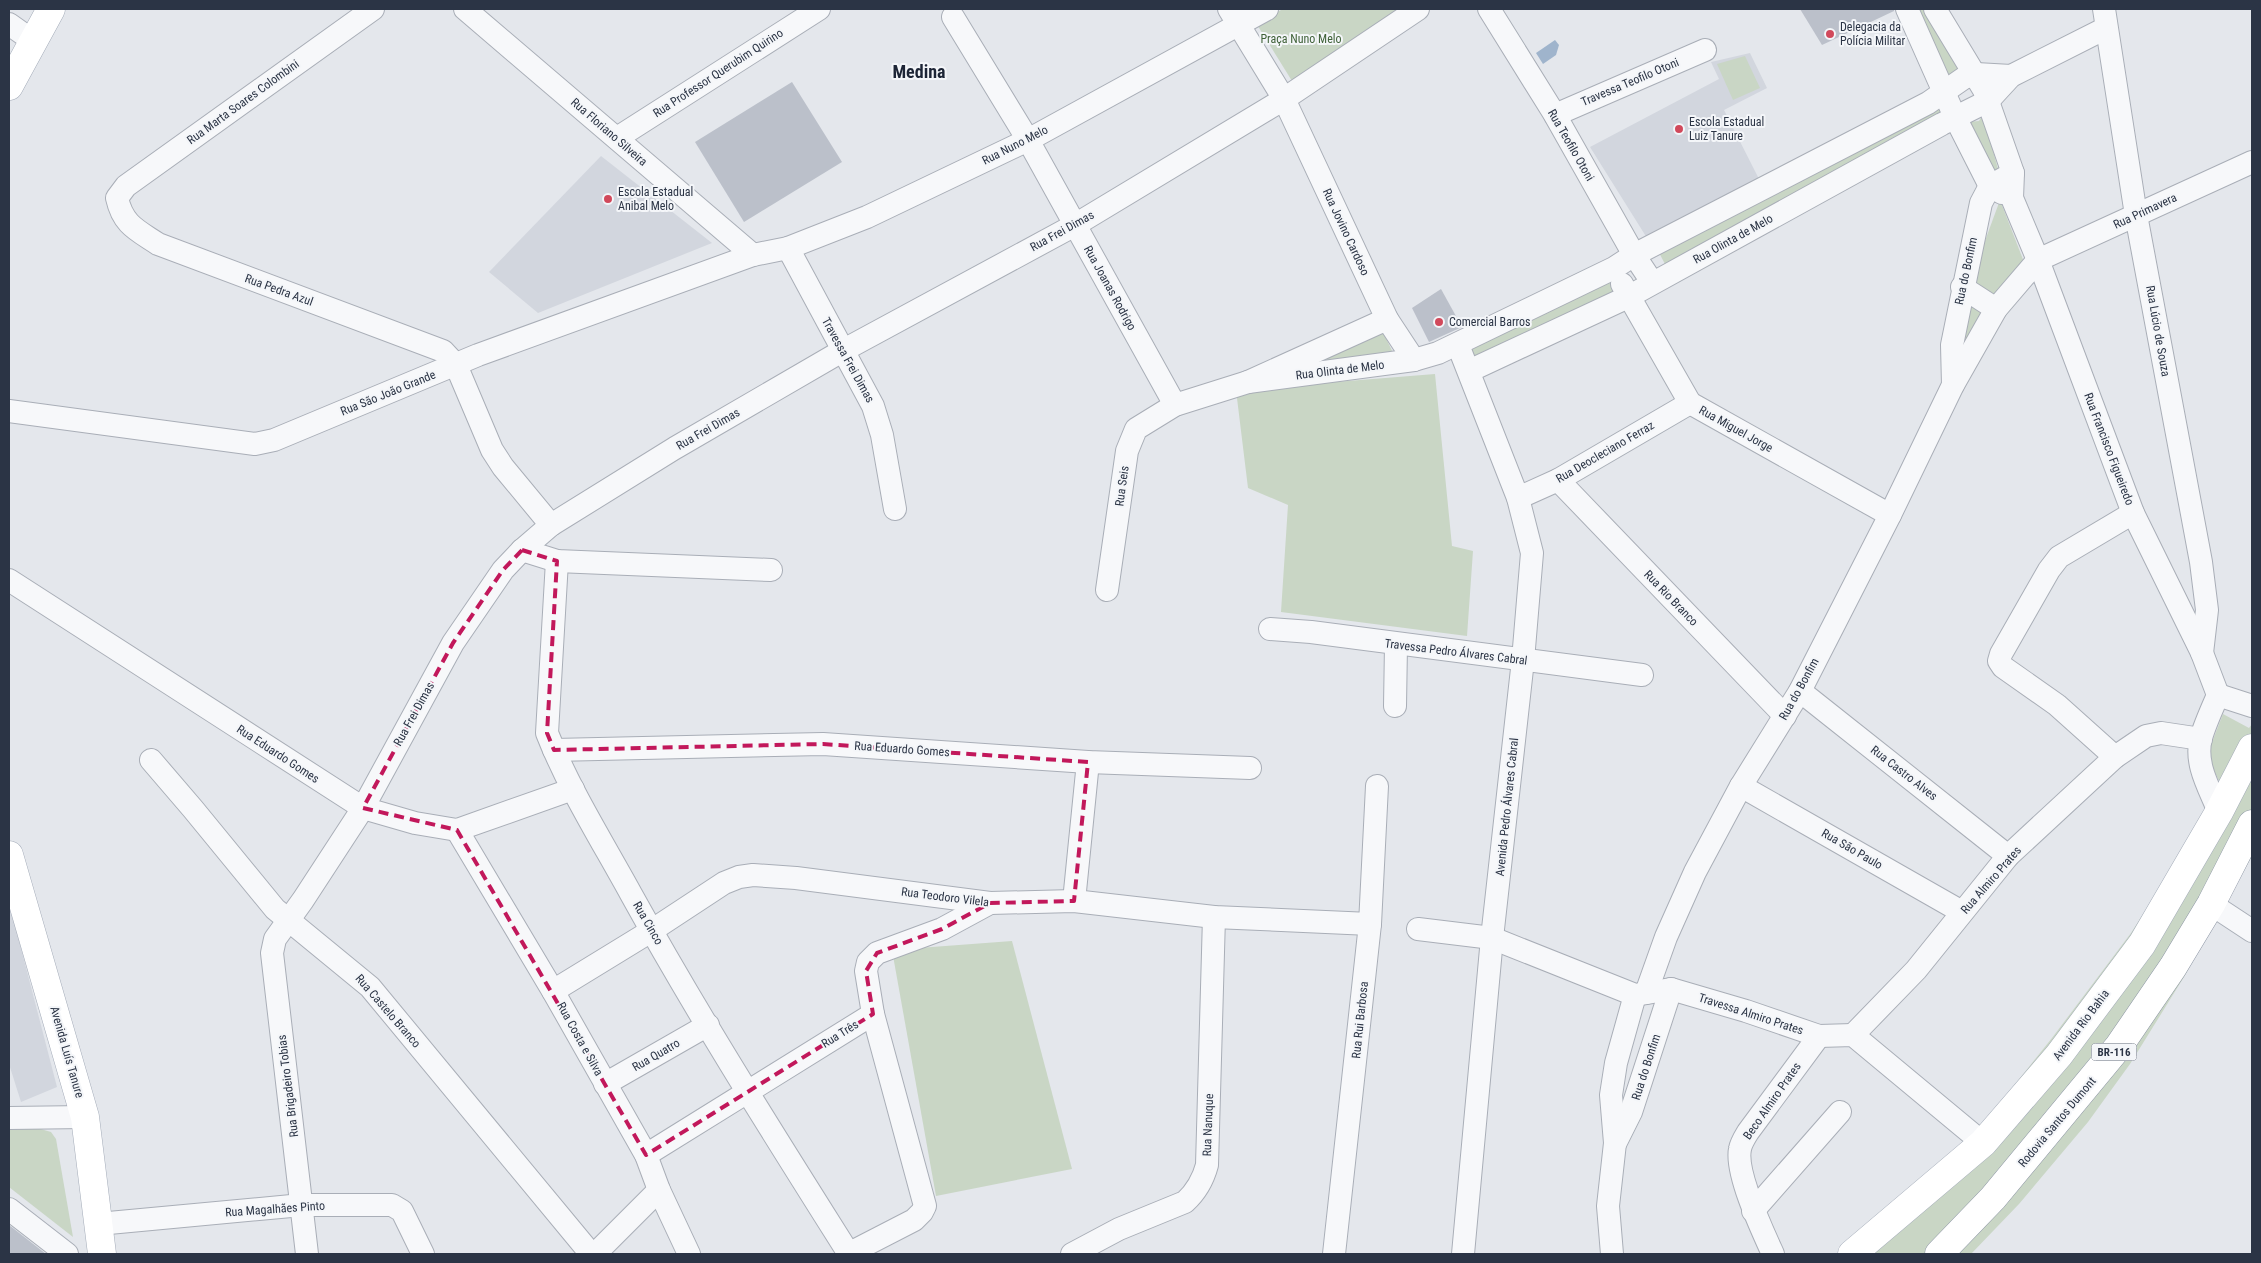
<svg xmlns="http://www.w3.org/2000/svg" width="2261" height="1263" viewBox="0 0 2261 1263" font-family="'Roboto Condensed',sans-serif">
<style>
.built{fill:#d2d6de}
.green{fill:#c9d6c5}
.water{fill:#9fb4cc}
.building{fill:#bbc0ca}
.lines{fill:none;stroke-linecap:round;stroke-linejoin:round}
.minor-casing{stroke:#a9aeb7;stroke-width:24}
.major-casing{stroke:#a3abb8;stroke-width:29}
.highway-casing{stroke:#8b94a3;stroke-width:29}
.minor{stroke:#f7f8fa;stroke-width:22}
.major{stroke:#fff;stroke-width:28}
.highway{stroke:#fff;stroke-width:28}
.marked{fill:none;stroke:#c2185b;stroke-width:4;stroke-dasharray:10 6;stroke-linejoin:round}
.poi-dot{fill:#d1495b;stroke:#f4f6f9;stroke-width:2}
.labels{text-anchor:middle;stroke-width:4;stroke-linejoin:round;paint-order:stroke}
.shield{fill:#f4f6f9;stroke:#676e7b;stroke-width:1}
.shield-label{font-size:11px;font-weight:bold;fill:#2b3445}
.poi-label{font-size:12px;fill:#2b3445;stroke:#f4f6f9;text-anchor:start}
.park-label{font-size:12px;fill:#3f6138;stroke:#f4f6f9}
.street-label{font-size:12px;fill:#2b3445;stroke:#f4f6f9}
.district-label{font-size:18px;font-weight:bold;fill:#1d2536;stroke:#f4f6f9}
</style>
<rect width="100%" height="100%" fill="#e4e7ec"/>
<g class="built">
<path d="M1750,53L1767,88L1724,110L1759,179L1647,238L1590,147L1719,79L1711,62Z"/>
<path d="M601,156L712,243L538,313L489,272Z"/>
<path d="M9,902L57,1087L21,1102L9,1064Z"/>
</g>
<g class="green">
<path d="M1283,9H1400L1292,81L1256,23Z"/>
<path d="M1918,9H1925L1966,70L1949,80Z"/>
<path d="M1745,56L1760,88L1733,100L1717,64Z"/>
<path d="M1937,102L1945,116L1665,264L1657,249Z"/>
<path d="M1983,114L1998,169L1990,172L1967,122L1979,121Z"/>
<path d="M2000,200L2024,262L1959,357L1964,298Z"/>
<path d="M1614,278L1622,294L1476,363L1471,349Z"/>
<path d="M1383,332L1395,357L1304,367Z"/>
<path d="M1435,374L1452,546L1473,551L1467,636L1281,612L1288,505L1248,488L1236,390Z"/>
<path d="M2223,714L2249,728L2252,724V856L2184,977L2130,1064L2088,1122L2019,1204L1971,1254H1837L1969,1142L2052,1038L2131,933L2223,790L2207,755Z"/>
<path d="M1012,941L1072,1169L936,1196L892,950Z"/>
<path d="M37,1128L51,1132L56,1139L73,1237L9,1187V1130Z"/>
</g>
<path class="water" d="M1555,40L1559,45L1556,55L1543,64L1536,53Z"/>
<g class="building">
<path d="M1800,9H1894V11L1822,45Z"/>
<path d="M792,82L842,162L744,222L695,142Z"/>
<path d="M1441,289L1462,327L1429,342L1412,308Z"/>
<path d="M9,1225L46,1254H9Z"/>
</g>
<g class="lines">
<g class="minor-casing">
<g id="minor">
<path d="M373,9L126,186L117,198C123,225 137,230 158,244L443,351L456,365L492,450L503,467L551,525"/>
<path d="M465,9L753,255"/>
<path d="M1229,9L1284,99L1387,319L1414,360"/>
<path d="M1489,9L1555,115L1634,255L1652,282"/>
<path d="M1907,9L1955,117L1990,186L2002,193"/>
<path d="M1935,9L1984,90L2013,173L2012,198L2038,260L2133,513L2202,653L2218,695"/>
<path d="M2104,9L2136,215L2201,562L2207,610L2202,653"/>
<path d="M953,17L1028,140L1175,405"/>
<path d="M9,24L33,41"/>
<path d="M1555,115L1705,50"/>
<path d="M617,138L819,9"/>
<path d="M788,248L873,406L882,435L895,509"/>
<path d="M1622,284L1690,403L1890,515"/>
<path d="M1962,287L1996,309"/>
<path d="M1458,345L1518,498L1532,553L1523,660L1492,938L1463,1254"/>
<path d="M1469,371L1628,297L1942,124L1988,101L2011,76L2106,28"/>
<path d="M1248,382L1414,360L1438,353L1614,268L1634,255L1928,103L1964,78L1976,74L2011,76"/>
<path d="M1953,385L1952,345L1981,203L1990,186L2013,173"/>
<path d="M9,411L255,444L274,440L478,355L753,255L788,248L867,217L1028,140L1267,9"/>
<path d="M1558,480L1785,716"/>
<path d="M1518,498L1558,480L1690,403"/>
<path d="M522,550L557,561L771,570"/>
<path d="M557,561L547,733C569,789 602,841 631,894C699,1017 774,1135 849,1254"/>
<path d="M9,580L363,808L415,823L457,830L573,789"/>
<path d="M1107,590L1127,451L1136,429L1175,405L1248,382L1387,319"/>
<path d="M1270,629L1311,632L1642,675"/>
<path d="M1800,691L2008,856"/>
<path d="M2218,695C2212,709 2205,724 2201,738C2194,764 2210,789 2219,812"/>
<path d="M2218,695L2252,706"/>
<path d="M1395,706L1396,645"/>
<path d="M554,750L823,744L1088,762L1250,768"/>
<path d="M2115,757L2057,705L2003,667L1999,661L2001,654L2049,570L2059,557L2133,513"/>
<path d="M151,760L193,809L275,909L370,987L591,1254"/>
<path d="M1741,786L1962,912"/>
<path d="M457,830L553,991L646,1155L659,1190L689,1254"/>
<path d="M1074,901L1088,762"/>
<path d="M2211,904L2252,931"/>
<path d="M1418,929L1492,938L1635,995L1671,989L1746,1011L1819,1036L1853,1035L1983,1143"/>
<path d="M553,991L651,931L724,883L739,877L753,875L796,878L990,903L1074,901L1214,917L1370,924"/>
<path d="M1646,993L1666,937L1695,872L1741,786L1800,691L1890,515L1953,385L1996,309L2038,260L2252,162"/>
<path d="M1853,1035L1916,970L2008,856L2115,757L2146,736L2161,733L2201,739"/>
<path d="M605,1084L708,1025"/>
<path d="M9,1118L85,1117"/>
<path d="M1616,1142L1631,1112L1671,989"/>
<path d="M646,1155L873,1014L866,971L868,962L877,953L942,929L990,903"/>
<path d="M9,1209L67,1254"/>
<path d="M1753,1211L1840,1112"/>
<path d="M98,1224L302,1205H392L402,1211L423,1254"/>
<path d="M307,1254L272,953L275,939L303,900L363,808L453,643L503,570L522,550L551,525L675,448L842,351L1075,225L1284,99L1418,9"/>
<path d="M595,1254L659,1190"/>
<path d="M848,1254L914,1220L922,1212L925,1206L873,1014"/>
<path d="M1072,1254L1119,1229L1185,1202C1197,1191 1203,1180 1207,1165L1214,917"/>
<path d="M1334,1254L1370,924L1377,786"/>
<path d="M1612,1254L1608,1206L1615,1143L1611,1095L1616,1063L1635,995"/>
<path d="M1773,1254C1763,1232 1735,1173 1740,1149C1741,1143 1745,1137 1748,1132L1819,1036"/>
</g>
</g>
<g class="major-casing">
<g id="major">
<path d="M9,86L51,9"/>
<path d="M9,855L85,1117L102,1254"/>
<path d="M1852,1254L1983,1143L2059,1055L2142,944L2219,812L2252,748"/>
</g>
</g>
<g class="highway-casing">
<path id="highway" d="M1939,1254L1993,1198L2119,1046L2173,967L2211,904L2252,824"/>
</g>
<use href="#minor" class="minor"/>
<use href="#major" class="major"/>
<use href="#highway" class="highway"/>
</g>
<path class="marked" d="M522,550L557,561L547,733L554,750L823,744L1088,762L1074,901L990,903L942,929L877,953L866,971L873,1014L646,1155L457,830L363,808L453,643L503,570Z"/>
<g class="poi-dot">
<circle cx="1830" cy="34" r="5"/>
<circle cx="1679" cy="129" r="5"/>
<circle cx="608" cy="199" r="5"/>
<circle cx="1439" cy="322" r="5"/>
</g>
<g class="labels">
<rect class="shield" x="2091.5" y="1043.5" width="45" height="17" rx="4"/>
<g class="shield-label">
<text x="2114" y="1056">BR-116</text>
</g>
<g class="poi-label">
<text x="1840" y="31">Delegacia da<tspan x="1840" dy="14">Polícia Militar</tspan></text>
<text x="1689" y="126">Escola Estadual<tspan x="1689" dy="14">Luiz Tanure</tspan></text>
<text x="618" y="196">Escola Estadual<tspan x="618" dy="14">Anibal Melo</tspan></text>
<text x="1449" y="326">Comercial Barros</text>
</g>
<g class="park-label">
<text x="1301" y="43">Praça Nuno Melo</text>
</g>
<g class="street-label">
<text transform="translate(718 73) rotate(-33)" y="4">Rua Professor Querubim Quirino</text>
<text transform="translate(1630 82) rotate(-23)" y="4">Travessa Teofilo Otoni</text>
<text transform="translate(243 102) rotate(-36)" y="4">Rua Marta Soares Colombini</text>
<text transform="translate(609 132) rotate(41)" y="4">Rua Floriano Silveira</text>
<text transform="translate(1015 145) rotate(-27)" y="4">Rua Nuno Melo</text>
<text transform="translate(1571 145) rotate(60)" y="4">Rua Teofilo Otoni</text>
<text transform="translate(2145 211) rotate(-25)" y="4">Rua Primavera</text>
<text transform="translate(1062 231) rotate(-29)" y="4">Rua Frei Dimas</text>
<text transform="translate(1346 232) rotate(65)" y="4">Rua Jovino Cardoso</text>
<text transform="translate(1733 239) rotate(-29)" y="4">Rua Olinta de Melo</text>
<text transform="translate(1966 271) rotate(-78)" y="4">Rua do Bonfim</text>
<text transform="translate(1110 288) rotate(61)" y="4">Rua Joanas Rodrigo</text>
<text transform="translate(279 290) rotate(20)" y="4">Rua Pedra Azul</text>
<text transform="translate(2158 331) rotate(80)" y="4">Rua Lúcio de Souza</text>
<text transform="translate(848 360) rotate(61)" y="4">Travessa Frei Dimas</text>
<text transform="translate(1340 370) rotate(-7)" y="4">Rua Olinta de Melo</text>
<text transform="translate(388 393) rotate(-22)" y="4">Rua São João Grande</text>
<text transform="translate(708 429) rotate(-30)" y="4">Rua Frei Dimas</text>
<text transform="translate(1736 429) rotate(29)" y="4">Rua Miguel Jorge</text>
<text transform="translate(2109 449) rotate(69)" y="4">Rua Francisco Figueiredo</text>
<text transform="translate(1605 452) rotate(-30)" y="4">Rua Deocleciano Ferraz</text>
<text transform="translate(1122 486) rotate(-82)" y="4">Rua Seis</text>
<text transform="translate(1671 598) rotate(46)" y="4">Rua Rio Branco</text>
<text transform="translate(1456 652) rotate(7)" y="4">Travessa Pedro Álvares Cabral</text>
<text transform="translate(1799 689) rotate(-61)" y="4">Rua do Bonfim</text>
<text transform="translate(414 714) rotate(-61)" y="4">Rua Frei Dimas</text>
<text transform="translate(902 749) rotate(4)" y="4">Rua Eduardo Gomes</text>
<text transform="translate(278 754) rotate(33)" y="4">Rua Eduardo Gomes</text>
<text transform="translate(1904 773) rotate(38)" y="4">Rua Castro Alves</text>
<text transform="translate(1507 807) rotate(-84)" y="4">Avenida Pedro Álvares Cabral</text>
<text transform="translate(1852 849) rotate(30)" y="4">Rua São Paulo</text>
<text transform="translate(1991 880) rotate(-49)" y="4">Rua Almiro Prates</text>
<text transform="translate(945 897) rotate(7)" y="4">Rua Teodoro Vilela</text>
<text transform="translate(648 923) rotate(60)" y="4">Rua Cinco</text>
<text transform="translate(388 1011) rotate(49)" y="4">Rua Castelo Branco</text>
<text transform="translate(1751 1014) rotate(18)" y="4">Travessa Almiro Prates</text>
<text transform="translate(1360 1020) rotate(-84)" y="4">Rua Rui Barbosa</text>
<text transform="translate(2081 1025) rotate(-53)" y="4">Avenida Rio Bahia</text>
<text transform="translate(840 1034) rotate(-32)" y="4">Rua Três</text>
<text transform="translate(580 1039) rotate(61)" y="4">Rua Costa e Silva</text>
<text transform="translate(67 1052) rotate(74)" y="4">Avenida Luís Tanure</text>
<text transform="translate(656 1055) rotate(-30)" y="4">Rua Quatro</text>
<text transform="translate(1646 1067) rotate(-72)" y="4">Rua do Bonfim</text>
<text transform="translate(288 1086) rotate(-97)" y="4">Rua Brigadeiro Tobias</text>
<text transform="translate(1772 1101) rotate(-55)" y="4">Beco Almiro Prates</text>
<text transform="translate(2057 1122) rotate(-50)" y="4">Rodovia Santos Dumont</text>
<text transform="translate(1208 1125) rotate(-88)" y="4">Rua Nanuque</text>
<text transform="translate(275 1209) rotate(-4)" y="4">Rua Magalhães Pinto</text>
</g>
<g class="district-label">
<text x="919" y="78">Medina</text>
</g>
</g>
<rect width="2261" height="1263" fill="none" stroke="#2b3445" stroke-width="20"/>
</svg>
